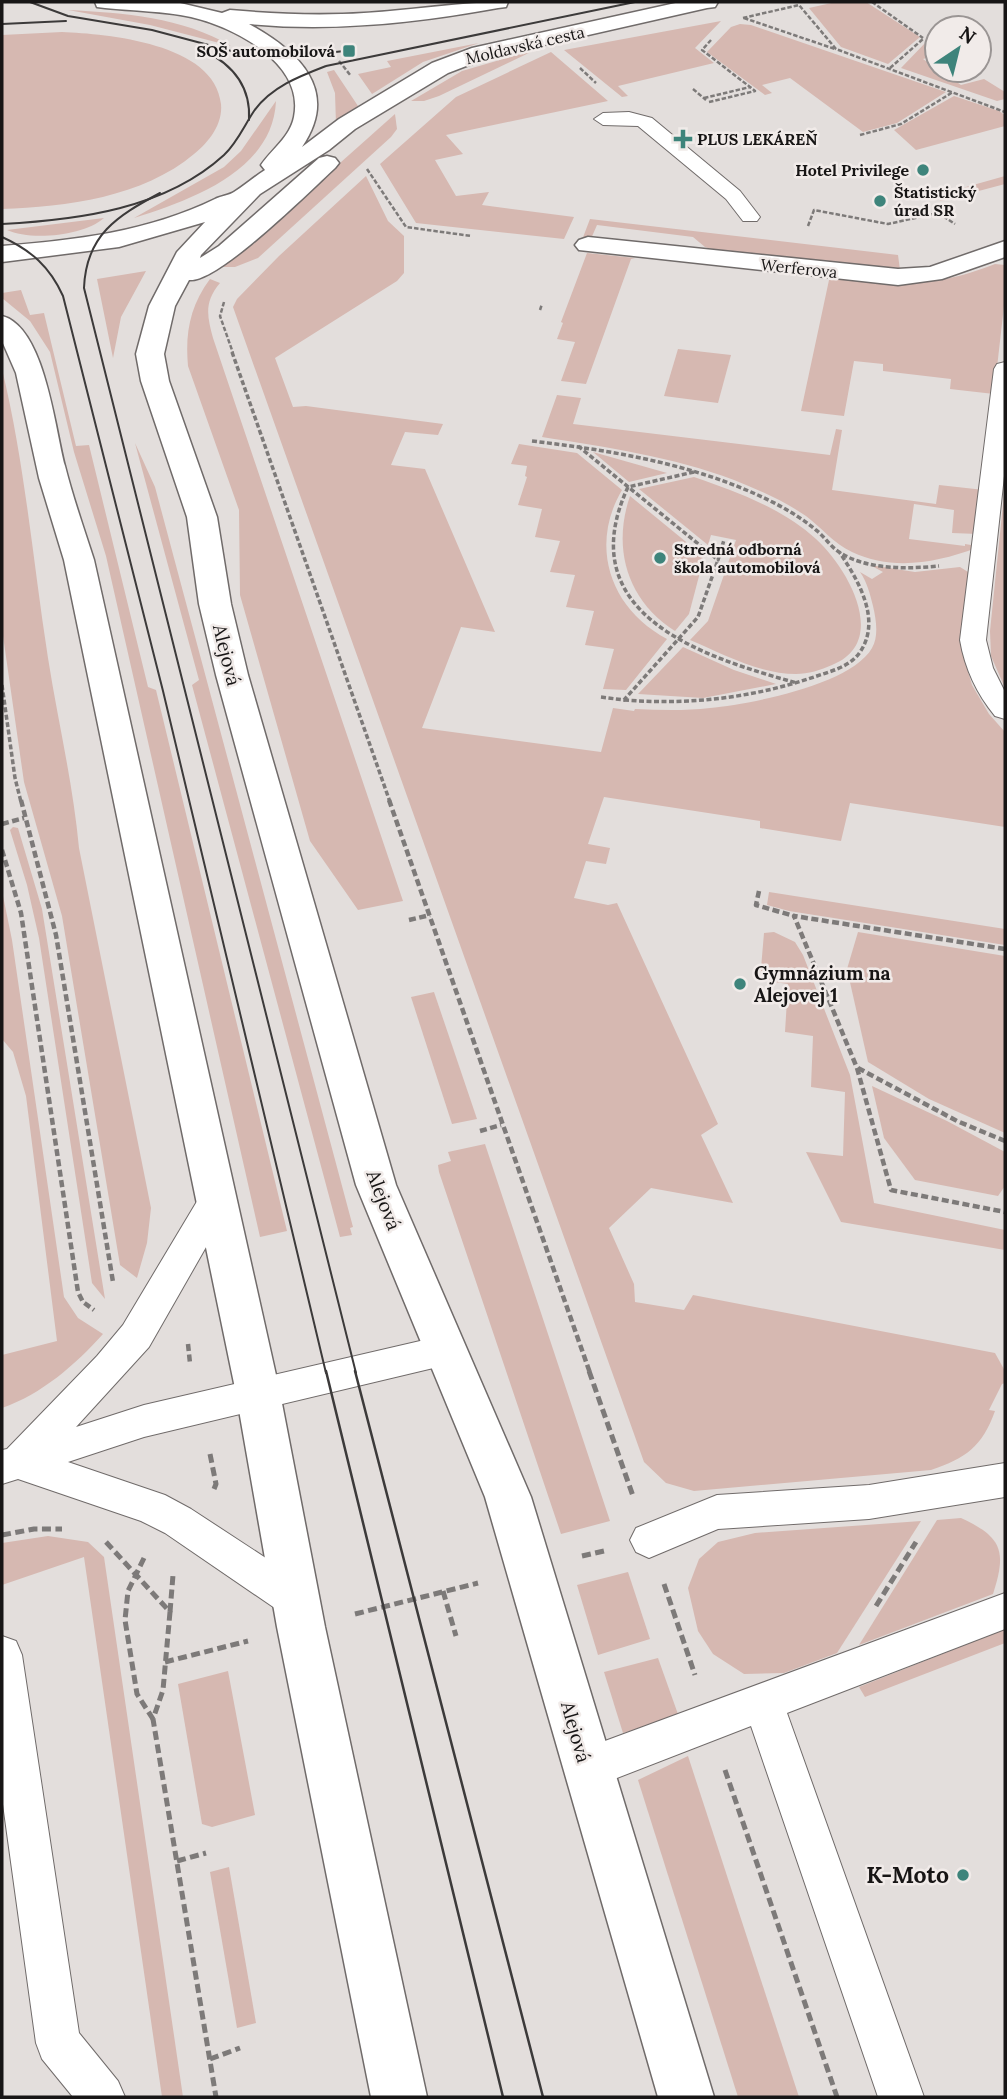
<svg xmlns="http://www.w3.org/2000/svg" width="1007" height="2099" viewBox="0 0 1007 2099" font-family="Lora,serif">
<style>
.green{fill:#d6b8b1}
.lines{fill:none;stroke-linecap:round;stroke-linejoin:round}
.service-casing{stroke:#706b6a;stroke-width:2}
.minor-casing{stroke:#706b6a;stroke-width:3}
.tertiary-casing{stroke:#706b6a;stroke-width:3}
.path-far3{stroke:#7d7a79;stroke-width:2.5;stroke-dasharray:4.5 2;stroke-linecap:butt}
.path-far2{stroke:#7d7a79;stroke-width:3.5;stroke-dasharray:5 2.5;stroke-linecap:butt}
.path-far1{stroke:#7d7a79;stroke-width:4.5;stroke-dasharray:7 3.5;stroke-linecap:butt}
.path{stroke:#7d7a79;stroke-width:5;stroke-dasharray:9 4.5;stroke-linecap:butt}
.service{fill:#fff;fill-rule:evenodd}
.minor{fill:#fff;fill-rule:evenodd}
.tertiary{fill:#fff;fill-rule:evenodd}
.tram-far1{stroke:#3c3a3a;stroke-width:2}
.tram{stroke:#3c3a3a;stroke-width:2.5}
.poi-dot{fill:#3e847b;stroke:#f1ebe9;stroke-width:2.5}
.labels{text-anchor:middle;stroke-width:5;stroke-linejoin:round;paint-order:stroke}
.far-street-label{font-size:16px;fill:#171515;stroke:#f1ebe9}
.far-poi-label{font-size:16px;font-weight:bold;fill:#171515;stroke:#f1ebe9;text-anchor:start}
.street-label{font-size:19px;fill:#171515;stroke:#f1ebe9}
.poi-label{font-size:19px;font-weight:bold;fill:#171515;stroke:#f1ebe9;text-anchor:start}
.near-poi-label{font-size:23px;font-weight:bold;fill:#171515;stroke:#f1ebe9;text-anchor:end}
</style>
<rect width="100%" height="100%" fill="#e3dedc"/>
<g class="green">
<path d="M836,2H866L920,37L888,64L841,47L809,8Z"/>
<path d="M68,10C124,13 182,17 231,46L150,25Z"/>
<path d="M721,21L695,48L714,63L618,86L628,96L622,97L564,50Z"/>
<path d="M740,24L751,25L946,92L897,123L863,132L790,78L762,85L772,93L765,95L707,52L731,27Z"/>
<path d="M62,32C107,34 215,43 221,104C223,124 209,142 194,154C143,197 66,207 2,209V35Z"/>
<path d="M927,41L937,48V55L923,59L961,85L984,79L1005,92V99L997,101L901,68Z"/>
<path d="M479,43L423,62L372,94L358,74L391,67L387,61Z"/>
<path d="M537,49L439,96L424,101H411L462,71Z"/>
<path d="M551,52L608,101L446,135L463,154L435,160L456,196L489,192L482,205L574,217L564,239L416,223L380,164L456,97Z"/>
<path d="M334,70L358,106L336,124L335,93L327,72Z"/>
<path d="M954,96L999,111L1005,115V126L916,150L894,130Z"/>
<path d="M276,101C273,171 191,200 134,218L224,167L241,151Z"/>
<path d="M395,114L397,129L391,137L258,258L235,267H223Z"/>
<path d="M366,176L388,221L404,236V273L397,281L275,358L293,407L306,406L443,424L438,435L405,432L391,465L425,469L495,632L461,627L422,728L601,752L613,708L634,711L635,709C660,710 684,711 710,708C750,704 851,685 872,648C879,636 876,619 873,606C870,594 867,582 860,572L872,579L883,572L870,565L915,572L960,567L973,575L963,654L972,685L989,714L1005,732V827L850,803L841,841L760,828V821L604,797L588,844L610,848L606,864L586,861L574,898L608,905L617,903L718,1124L701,1135L733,1203L651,1188L609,1228L634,1284L635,1302L684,1310L693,1295L995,1353L1005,1371V1383L1002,1384L989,1410L995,1411C982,1447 966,1458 931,1470L694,1491L666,1483L644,1462L233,307L237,299L279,256Z"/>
<path d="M1005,176V184L941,201L934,196Z"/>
<path d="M104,218C84,236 30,241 7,230Z"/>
<path d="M590,219L898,255L900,270L720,252L705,247L693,237L597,225L590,241L582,240Z"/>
<path d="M587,253L635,258L631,259L586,384L561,381L575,342L557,339L563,323L561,322Z"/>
<path d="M995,264L1005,265V297L994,394L950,389L951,379L883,371V364L854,361L844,416L801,411L829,280L836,277C901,284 934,288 995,264Z"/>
<path d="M146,271L121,317L113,358L97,279Z"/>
<path d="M210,279L220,283C204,302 207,316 213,338L403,901L358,910L310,841L240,595L239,510L188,366C185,333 190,306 210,279Z"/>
<path d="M21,290L30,315L44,313L76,446L89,445L148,687L156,690L287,1231L260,1237L106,556L74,452L50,352L30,321L2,298V293Z"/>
<path d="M678,349L731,355L718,403L664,396Z"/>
<path d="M2,369C25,464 33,562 48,658C58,722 73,783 79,848L151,1208L147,1243L137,1278L120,1265L62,916L24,782L2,629Z"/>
<path d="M557,395L581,398L573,424L830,455L836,429L842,430L832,490L936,504L939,485L984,490L978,534L952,533L954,510L914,504L909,539L965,546V544L977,546L976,548C936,563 892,571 852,552C834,544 821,527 806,516C784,501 759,490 734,480C673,457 607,447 542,437Z"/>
<path d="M135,443L155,487L353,1227L350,1228L352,1235L340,1237L192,685L199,680Z"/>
<path d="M519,444L577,453L622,490C589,546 610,609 667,639L626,690L603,689L614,649L585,645L594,611L566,607L575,575L550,572L560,541L535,537L542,509L518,505L527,477L525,476L527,466L511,464Z"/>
<path d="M593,452L667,473L629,482Z"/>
<path d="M694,477C737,492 782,508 816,539C848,568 890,642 832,665C821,670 808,674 796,674C760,674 723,654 690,640L708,621L736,540L711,535L708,545L639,489Z"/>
<path d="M1005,485V688L991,656L990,631Z"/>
<path d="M630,496L702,555L703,561L689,614L675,631C627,601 612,548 630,496Z"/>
<path d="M683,647L734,670L776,684L703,698L638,694Z"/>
<path d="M13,827L18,828L42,909L105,1299L92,1283L39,938L27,885L10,830Z"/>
<path d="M2,891L12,940L64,1297L78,1318L103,1334C75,1365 42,1394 2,1408V1355L57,1341L26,1096L13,1052L2,1039Z"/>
<path d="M769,892L1005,929V945L789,911L767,905Z"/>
<path d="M774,932L795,942L803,955L850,1075L874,1203L1005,1230V1250L841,1222L806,1152L843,1156L845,1092L811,1087L813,1036L785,1032L788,984L760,980L764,933Z"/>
<path d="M858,932L1005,956V1133L929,1099L868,1062L847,969Z"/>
<path d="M434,992L477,1119L452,1124L411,997Z"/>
<path d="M872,1086L947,1121L1005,1152V1186L998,1196L915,1180L884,1138Z"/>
<path d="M485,1144L610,1521L561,1534L439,1172L438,1165L451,1161L448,1152Z"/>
<path d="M961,1518C1002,1537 1007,1551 993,1594L859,1645L937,1520Z"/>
<path d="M921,1521L837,1653L784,1673L744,1674L713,1654L698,1631L688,1588L699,1559L718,1542L755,1533Z"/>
<path d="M48,1536L88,1542L104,1557L183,2097H162L84,1557L2,1585V1543Z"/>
<path d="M628,1572L650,1639L598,1655L577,1585Z"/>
<path d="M1005,1629V1643L865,1697L859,1687Z"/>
<path d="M658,1658L679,1717L623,1733L604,1672Z"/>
<path d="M228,1671L255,1815L212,1827L202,1824L178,1684Z"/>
<path d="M688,1756L799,2097H738L638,1780Z"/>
<path d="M229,1867L256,2023L237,2028L210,1872Z"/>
</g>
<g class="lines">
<g class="service-casing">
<g id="service">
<path d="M629,112L652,118L740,191L760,217L757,221H743L726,199L638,126L603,125L594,119L603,113Z"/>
<path d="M1005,362V467L986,640L993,668L1005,692V719L995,716C977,694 965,669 960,640L994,369L997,364Z"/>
<path d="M217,1184L229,1188L234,1198L149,1347L76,1427L144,1405L446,1335L459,1339L464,1350L459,1361L446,1365L144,1437L68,1462L165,1495L191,1509L310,1587L315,1600L310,1613L296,1618L282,1613L165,1533L141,1521L18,1479L2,1484V1450L7,1449L97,1356L123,1325L205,1188Z"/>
<path d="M1005,1463V1497L869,1519L718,1529L649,1558L636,1552L630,1540L636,1528L717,1495L869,1485Z"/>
<path d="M1005,1593V1629L787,1713L924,2097H878L751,1726L586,1790L571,1784L565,1769L571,1754L586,1748Z"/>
<path d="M2,1636L16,1641L22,1655L79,2033L118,2081L125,2097H73L42,2059L36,2043L2,1797Z"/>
</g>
</g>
<g class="minor-casing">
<path id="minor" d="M588,237L898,269L930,267L1005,241V257L942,279L898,285L579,250L575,245L579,240Z"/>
</g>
<g class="tertiary-casing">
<g id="tertiary">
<path d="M95,2H176L222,13L230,10C275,14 319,16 364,13C413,10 460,2 508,2L506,7L498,8C415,23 332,32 249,24C298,51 341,90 302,147L339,119L432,63L472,48L680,2H718L715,7L707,8L487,58L448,73L355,129L329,150L260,194L201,255L200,258L219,246L319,158L327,156L335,158L339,163L335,168C311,190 217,284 189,280L175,306L164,354L169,381L217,517L231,604L248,675L396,1185L531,1497L714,2097H658L485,1497L356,1185L216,675L199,604L187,517L141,381L136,354L149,306L177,252L205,222L119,247L2,262V246C76,240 147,232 215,199C221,196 230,195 234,192C245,185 254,177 265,170L261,165C272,149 290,137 294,117C305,63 234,27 191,17C163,11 134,11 105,8L97,7Z"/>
<path d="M2,316C45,327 55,430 65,466C73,498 84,529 94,560L280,1393L325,1627L427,2097H371L277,1627L236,1393L64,560L39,478L16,373L2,341Z"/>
</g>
</g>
<g class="path-far3">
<path d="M872,2L923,38"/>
<path d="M743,18L799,5L836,49L1005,112"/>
<path d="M744,18L835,49"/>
<path d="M339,61L351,76"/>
<path d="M580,68L596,83"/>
<path d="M890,68L923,39"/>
<path d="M693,89L706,100"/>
<path d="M704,98L750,87L702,50L711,40"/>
<path d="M709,102L755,91L750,87"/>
<path d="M860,135L901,124L953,92"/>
<path d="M367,169L406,227L471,236"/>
<path d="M938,213L955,224"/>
<path d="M808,226L814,210L888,224L938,213L935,210"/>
<path d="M224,302L220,316L233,353"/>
<path d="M540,310L542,304"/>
</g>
<g class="path-far2">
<path d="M232,352L390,802"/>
<path d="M532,441C607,450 682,462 751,492C774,502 797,514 816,530C824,536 830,546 839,552C866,570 908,569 939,566"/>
<path d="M578,446L718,560L724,540"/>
<path d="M694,472L628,487C569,614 702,657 797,683"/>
<path d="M2,685L15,778L21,802"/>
<path d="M601,697L624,700L698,617L718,560"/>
<path d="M624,700C690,705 752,698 814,677C831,671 850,667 860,652C882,620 858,580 840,553"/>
</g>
<g class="path-far1">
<path d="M21,800L56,935L113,1282"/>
<path d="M389,800L590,1373"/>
<path d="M2,824L24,818"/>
<path d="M2,850L21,913L78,1292L83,1302L94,1310"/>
<path d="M759,891L756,905L794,916"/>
<path d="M409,920L430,915"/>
<path d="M1005,949L794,916L857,1068L891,1190L1005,1212"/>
<path d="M858,1068L957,1121L1005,1141"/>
<path d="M480,1131L501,1125"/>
<path d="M188,1344L190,1363"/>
</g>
<g class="path">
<path d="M589,1371L633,1496"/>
<path d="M210,1454L216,1484L214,1489"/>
<path d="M2,1535L34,1529H62"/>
<path d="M106,1542L170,1612L163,1690L153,1719L216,2097"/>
<path d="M582,1556L604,1551"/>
<path d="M144,1558L128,1591L125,1620L137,1694L153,1719"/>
<path d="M664,1584L695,1675"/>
<path d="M443,1591L456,1636"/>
<path d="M876,1606L916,1542"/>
<path d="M170,1612L173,1575"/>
<path d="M355,1614L478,1583"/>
<path d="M165,1662L248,1641"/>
<path d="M725,1770L837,2097"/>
<path d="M177,1861L206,1853"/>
<path d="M210,2059L240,2048"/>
</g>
<use href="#service" class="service"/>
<use href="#minor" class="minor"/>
<use href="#tertiary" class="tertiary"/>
<g class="tram-far1">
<path d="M30,2L68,16L152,30L235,52L298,56L354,50"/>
<path d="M2,24L66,21"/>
<path d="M203,50C232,64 251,86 249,120"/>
<path d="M160,193C117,216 86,235 84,288L356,1373"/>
<path d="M2,224C78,220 165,209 224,155C237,143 244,126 254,111C271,87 300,76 326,66L635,2"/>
<path d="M2,237C31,250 50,267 63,296L163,691L326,1373"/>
</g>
<g class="tram">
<path d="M326,1371L503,2097"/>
<path d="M355,1371L543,2097"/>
</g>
</g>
<g class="poi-dot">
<rect x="342" y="44" width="14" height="14" rx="3.5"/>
<path d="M679.5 128.5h7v7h7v7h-7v7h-7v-7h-7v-7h7z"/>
<circle cx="923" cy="170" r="7"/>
<circle cx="880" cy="201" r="7"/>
<circle cx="660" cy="558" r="7"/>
<circle cx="740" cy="984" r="7"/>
<circle cx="963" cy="1875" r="7"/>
</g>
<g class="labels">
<g class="far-street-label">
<text transform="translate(525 45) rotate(-13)" y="6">Moldavská cesta</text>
<text transform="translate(799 268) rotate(6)" y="6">Werferova</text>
</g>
<g class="far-poi-label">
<text x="335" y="57" text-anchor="end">SOŠ automobilová</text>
<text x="697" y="145">PLUS LEKÁREŇ</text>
<text x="909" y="176" text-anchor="end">Hotel Privilege</text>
<text x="894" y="198">Štatistický<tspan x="894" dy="18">úrad SR</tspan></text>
<text x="674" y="555">Stredná odborná<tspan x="674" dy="18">škola automobilová</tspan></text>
</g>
<g class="street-label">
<text transform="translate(227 655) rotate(76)" y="7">Alejová</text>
<text transform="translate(384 1200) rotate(69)" y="7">Alejová</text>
<text transform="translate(576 1732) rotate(74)" y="7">Alejová</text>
</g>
<g class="poi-label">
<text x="754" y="980">Gymnázium na<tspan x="754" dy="22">Alejovej 1</tspan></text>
</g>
<g class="near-poi-label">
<text x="949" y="1883">K-Moto</text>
</g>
</g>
<rect width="1007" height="2099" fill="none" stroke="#171515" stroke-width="7"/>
<g transform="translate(958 49) rotate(35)"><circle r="33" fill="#f1ebe9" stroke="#9a9594" stroke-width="2"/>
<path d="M0-5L12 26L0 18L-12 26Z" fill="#3e847b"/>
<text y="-10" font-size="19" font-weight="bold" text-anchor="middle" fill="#171515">N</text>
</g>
</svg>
